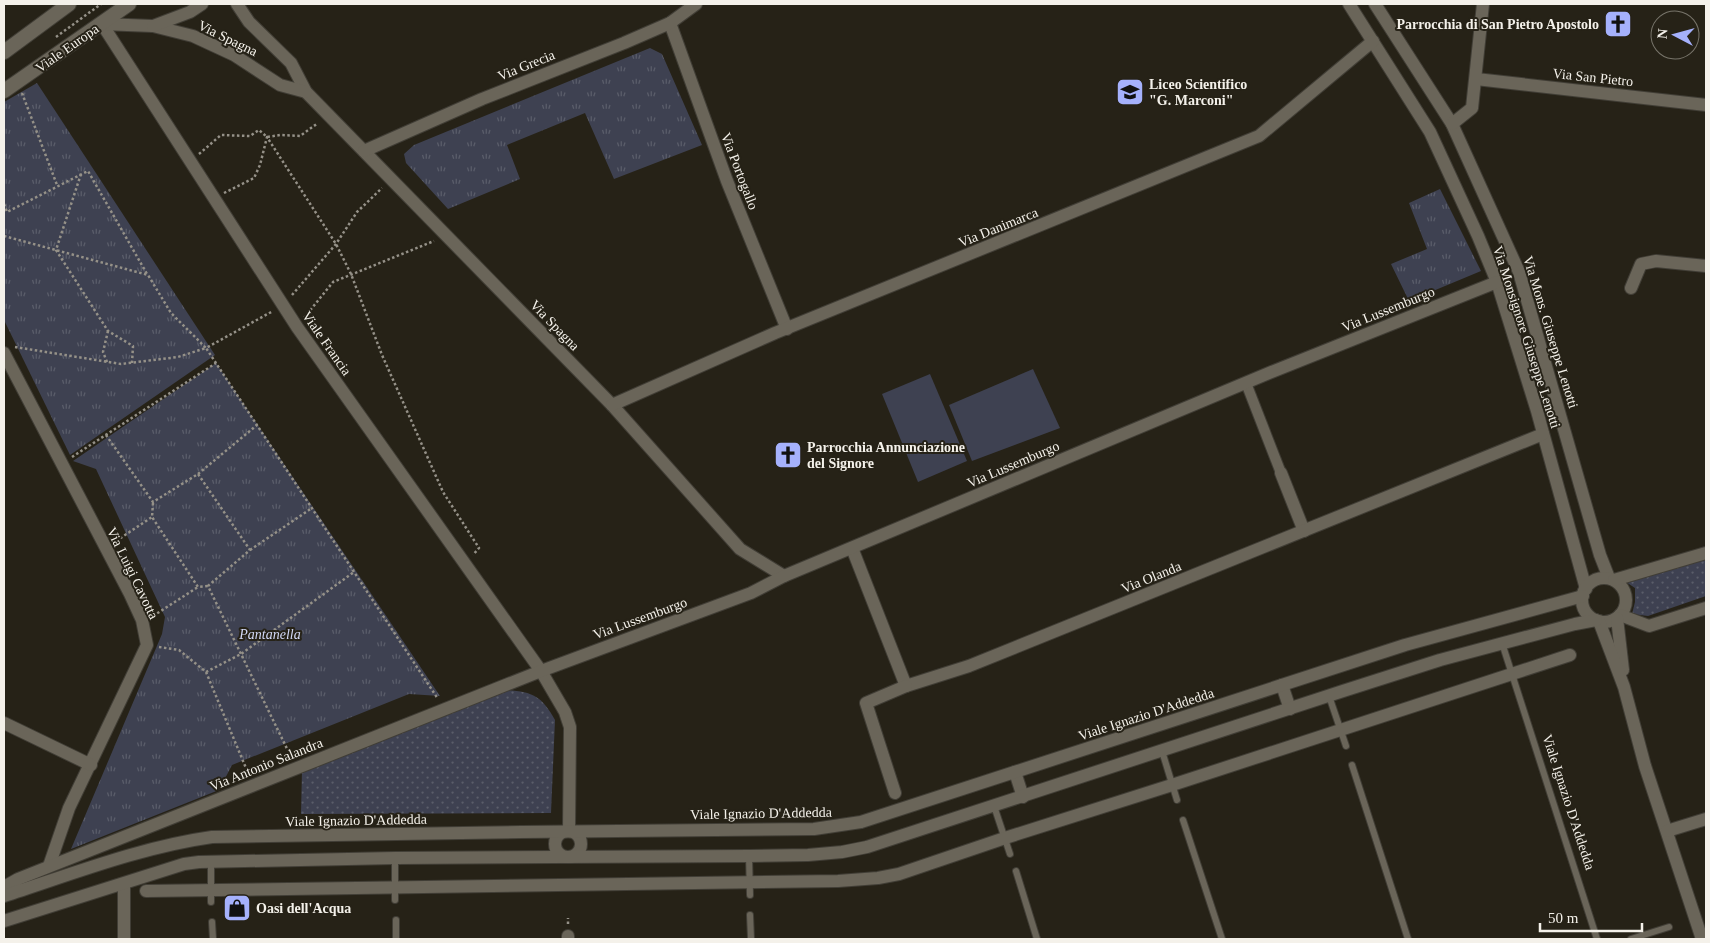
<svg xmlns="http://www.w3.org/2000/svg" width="1710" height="943" viewBox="0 0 1710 943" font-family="Georgia,serif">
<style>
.grass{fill:url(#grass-dots)}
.park{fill:url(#park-tufts)}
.garden{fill:#3e4151}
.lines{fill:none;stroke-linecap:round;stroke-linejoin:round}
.service-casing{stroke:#413e36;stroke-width:8}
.pedestrian-casing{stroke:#413e36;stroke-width:12}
.minor-casing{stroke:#413e36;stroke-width:14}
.tertiary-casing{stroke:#413e36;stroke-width:16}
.path{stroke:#959188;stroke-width:2.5;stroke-dasharray:2.5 2.5;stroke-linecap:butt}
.service{stroke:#6a6559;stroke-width:6}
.pedestrian{stroke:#6a6559;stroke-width:10}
.minor{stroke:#6a6559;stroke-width:12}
.tertiary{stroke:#6a6559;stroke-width:14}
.labels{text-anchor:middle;stroke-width:4;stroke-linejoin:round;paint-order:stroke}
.poi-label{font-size:14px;font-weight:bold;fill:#f4f1ea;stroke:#262217;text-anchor:start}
.street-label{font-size:14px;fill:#f4f1ea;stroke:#262217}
.park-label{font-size:14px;font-style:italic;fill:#d3d9f7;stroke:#262217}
</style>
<defs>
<pattern id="grass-dots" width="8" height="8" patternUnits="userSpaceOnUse" patternTransform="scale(1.25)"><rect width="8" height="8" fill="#3e4151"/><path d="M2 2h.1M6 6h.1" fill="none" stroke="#5a5d6a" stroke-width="1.8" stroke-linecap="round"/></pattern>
<pattern id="park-tufts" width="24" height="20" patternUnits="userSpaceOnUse" patternTransform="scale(1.25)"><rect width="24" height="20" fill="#3e4151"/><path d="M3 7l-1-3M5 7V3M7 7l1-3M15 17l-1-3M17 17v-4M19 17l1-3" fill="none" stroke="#5a5d6a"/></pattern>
</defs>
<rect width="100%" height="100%" fill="#262217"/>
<g class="grass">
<path d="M1706,557V596L1648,616L1632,614L1635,602V588L1626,582Z"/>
<path d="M505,690C532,691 542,696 555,720L551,813L301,814L302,770Z"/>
</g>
<g class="park">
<path d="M650,48L662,54L702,145L614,179L585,113L507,145L520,179L448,209L406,163L404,154L414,145Z"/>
<path d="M37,83L215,355L70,455L4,320V102Z"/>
<path d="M1440,189L1481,271L1409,301L1391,264L1427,249L1409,203Z"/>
<path d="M216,363L440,696L409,694L232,765L219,790L71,849L162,634L165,617L96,469L73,461Z"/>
</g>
<g class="garden">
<path d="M1033,369L1060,428L972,461L949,405Z"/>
<path d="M930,374L967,461L918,482L882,394Z"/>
</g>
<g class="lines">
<g class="service-casing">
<g id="service">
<path d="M1502,643L1597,939"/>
<path d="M1329,696L1346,746"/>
<path d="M1162,751L1177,800"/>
<path d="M1352,765L1408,939"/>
<path d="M994,806L1010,854"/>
<path d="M1183,820L1222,939"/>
<path d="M749,856L750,895"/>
<path d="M395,858V900"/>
<path d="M211,862V902"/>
<path d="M1016,871L1037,939"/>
<path d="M750,915L751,939"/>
<path d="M396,920V939"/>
<path d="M212,922L213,939"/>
<path d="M1631,939L1669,927"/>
</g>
</g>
<g class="pedestrian-casing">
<path id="pedestrian" d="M1246,383L1281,473"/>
</g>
<g class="minor-casing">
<g id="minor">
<path d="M237,4L249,22L291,63L306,92L612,405L740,549L784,576"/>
<path d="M1349,4L1430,132L1478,236L1497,282L1537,411L1586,589"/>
<path d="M1375,4L1452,124L1519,272L1600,555L1609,578"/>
<path d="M670,23L727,181L787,329"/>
<path d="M102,24L297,327L541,671L565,712L570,727L569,831"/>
<path d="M102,24L153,26L193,36L234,55L280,85L306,92"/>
<path d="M153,26L190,12L202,4"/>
<path d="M1476,79L1706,105"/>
<path d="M1452,124L1472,108L1483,4"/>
<path d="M364,151L482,99L624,43L670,23L696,4"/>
<path d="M1631,288L1641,264L1656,261L1706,266"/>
<path d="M4,353L130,594L142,620L147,645L69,808L49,866"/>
<path d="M612,405L775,333L1259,136L1373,41"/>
<path d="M1281,473L1304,531"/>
<path d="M852,548L906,686L969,666L1543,434"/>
<circle cx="1604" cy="600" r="22"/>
<path d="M1614,580L1706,553"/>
<path d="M1620,615L1649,626L1706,608"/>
<path d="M1617,618L1623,670"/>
<path d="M1599,621L1624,687L1645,766L1702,939"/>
<path d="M1282,685L1290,709"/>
<path d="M4,723L91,765"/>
<path d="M1015,772L1023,797"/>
<path d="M895,793L866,703L906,686"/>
<path d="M1667,831L1706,819"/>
<circle cx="568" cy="844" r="13"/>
<path d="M124,884V939"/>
<path d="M4,887L18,879L541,671L751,593L784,576L1269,373L1497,282"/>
<path d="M146,891L838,881L878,878L899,874L1005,838L1172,785L1570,655"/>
<path d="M4,896C72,874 141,847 212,837L521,832L814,829L861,822L1405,645L1583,596"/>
<path d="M4,921L184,864L199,862L395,858L749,856L808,855L842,852L867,847L1343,691L1440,660L1575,624L1596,620"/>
<path d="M568,936V939"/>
</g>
</g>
<g class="tertiary-casing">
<g id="tertiary">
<path d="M4,52L69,4"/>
<path d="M4,91L129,4"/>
</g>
</g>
<g class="path">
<path d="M56,37L101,4"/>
<path d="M22,93L57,185"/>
<path d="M199,154L221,135L250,136L259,130L267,137L280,135L300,136L318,123"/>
<path d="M81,174L56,250L108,331L133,346L132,363"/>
<path d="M224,193L254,178L260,165L267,137L336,244L351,274L382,355L443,492L479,548L473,555"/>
<path d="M4,204L7,212L88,171L147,274"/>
<path d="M4,236L148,275L171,313L206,348L273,311"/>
<path d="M292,295L336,244L357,212L382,188"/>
<path d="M304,318L333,282L434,241"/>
<path d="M15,347L121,364L178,357L206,348L438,699"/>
<path d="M107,362L103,352L108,331"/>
<path d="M106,435L153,502L198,474L250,550L208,586L291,757"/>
<path d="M72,457L216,363"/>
<path d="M198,474L257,425"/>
<path d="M153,503L152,517L198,587L208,586"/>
<path d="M116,541L152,517"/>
<path d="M250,550L312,508"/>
<path d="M153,616L198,587"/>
<path d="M159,647L179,650L206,672L248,773"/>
<path d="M206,672L241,654L354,572"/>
<path d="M568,924V918"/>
</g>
<use href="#service" class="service"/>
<use href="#pedestrian" class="pedestrian"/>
<use href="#minor" class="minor"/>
<use href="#tertiary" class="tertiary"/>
</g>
<defs>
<g id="church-square" transform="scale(1.4375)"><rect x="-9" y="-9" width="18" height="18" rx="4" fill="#a5b1fc" stroke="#262217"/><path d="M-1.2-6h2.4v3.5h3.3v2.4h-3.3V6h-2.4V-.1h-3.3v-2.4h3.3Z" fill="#111"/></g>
<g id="school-square" transform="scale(1.4375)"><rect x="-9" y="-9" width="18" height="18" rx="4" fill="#a5b1fc" stroke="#262217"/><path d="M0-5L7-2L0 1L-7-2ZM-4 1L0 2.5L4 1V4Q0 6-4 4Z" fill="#111"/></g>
<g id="shop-square" transform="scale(1.4375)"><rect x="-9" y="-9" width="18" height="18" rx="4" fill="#a5b1fc" stroke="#262217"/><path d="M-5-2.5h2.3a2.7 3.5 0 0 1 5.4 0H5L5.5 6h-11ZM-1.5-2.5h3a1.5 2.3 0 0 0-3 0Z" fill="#111"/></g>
</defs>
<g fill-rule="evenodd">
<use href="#church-square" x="1618" y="24"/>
<use href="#school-square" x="1130" y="92"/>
<use href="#church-square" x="788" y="455"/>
<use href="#shop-square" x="237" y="908"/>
</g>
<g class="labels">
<g class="poi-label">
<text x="1599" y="29" text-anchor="end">Parrocchia di San Pietro Apostolo</text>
<text x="1149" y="89">Liceo Scientifico<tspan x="1149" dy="16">"G. Marconi"</tspan></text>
<text x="807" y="452">Parrocchia Annunciazione<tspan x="807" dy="16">del Signore</tspan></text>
<text x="256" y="913">Oasi dell'Acqua</text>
</g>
<g class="street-label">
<text transform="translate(228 38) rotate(26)" y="5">Via Spagna</text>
<text transform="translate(67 48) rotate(-35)" y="5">Viale Europa</text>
<text transform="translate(526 65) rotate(-22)" y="5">Via Grecia</text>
<text transform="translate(1593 77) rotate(6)" y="5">Via San Pietro</text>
<text transform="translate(740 171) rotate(69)" y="5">Via Portogallo</text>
<text transform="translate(998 227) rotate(-22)" y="5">Via Danimarca</text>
<text transform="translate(1388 309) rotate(-22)" y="5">Via Lussemburgo</text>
<text transform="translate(555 325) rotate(46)" y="5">Via Spagna</text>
<text transform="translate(1551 332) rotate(73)" y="5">Via Mons. Giuseppe Lenotti</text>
<text transform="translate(1527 337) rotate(72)" y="5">Via Monsignore Giuseppe Lenotti</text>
<text transform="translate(327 343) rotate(55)" y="5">Viale Francia</text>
<text transform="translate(1013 464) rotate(-23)" y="5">Via Lussemburgo</text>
<text transform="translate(133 573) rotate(64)" y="5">Via Luigi Cavotta</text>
<text transform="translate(1151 577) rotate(-22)" y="5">Via Olanda</text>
<text transform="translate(640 618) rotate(-20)" y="5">Via Lussemburgo</text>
<text transform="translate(1146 714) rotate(-18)" y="5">Viale Ignazio D'Addedda</text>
<text transform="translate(266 764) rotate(-22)" y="5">Via Antonio Salandra</text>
<text transform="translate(1569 802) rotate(72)" y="5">Viale Ignazio D'Addedda</text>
<text transform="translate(761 813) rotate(-1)" y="5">Viale Ignazio D'Addedda</text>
<text transform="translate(356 820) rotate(-1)" y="5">Viale Ignazio D'Addedda</text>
</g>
<g class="park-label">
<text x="270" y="639">Pantanella</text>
</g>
</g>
<rect width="1710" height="943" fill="none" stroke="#f4f1ea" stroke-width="10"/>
<g transform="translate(1675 35) rotate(276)"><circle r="24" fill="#262217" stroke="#78756b"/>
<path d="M0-4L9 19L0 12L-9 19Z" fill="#a5b1fc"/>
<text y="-8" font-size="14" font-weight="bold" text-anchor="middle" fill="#f4f1ea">N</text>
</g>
<path d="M1540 923v8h102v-8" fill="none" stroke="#f4f1ea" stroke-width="2.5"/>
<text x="1548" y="923" font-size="15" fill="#f4f1ea" stroke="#262217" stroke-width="4" paint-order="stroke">50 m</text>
</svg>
